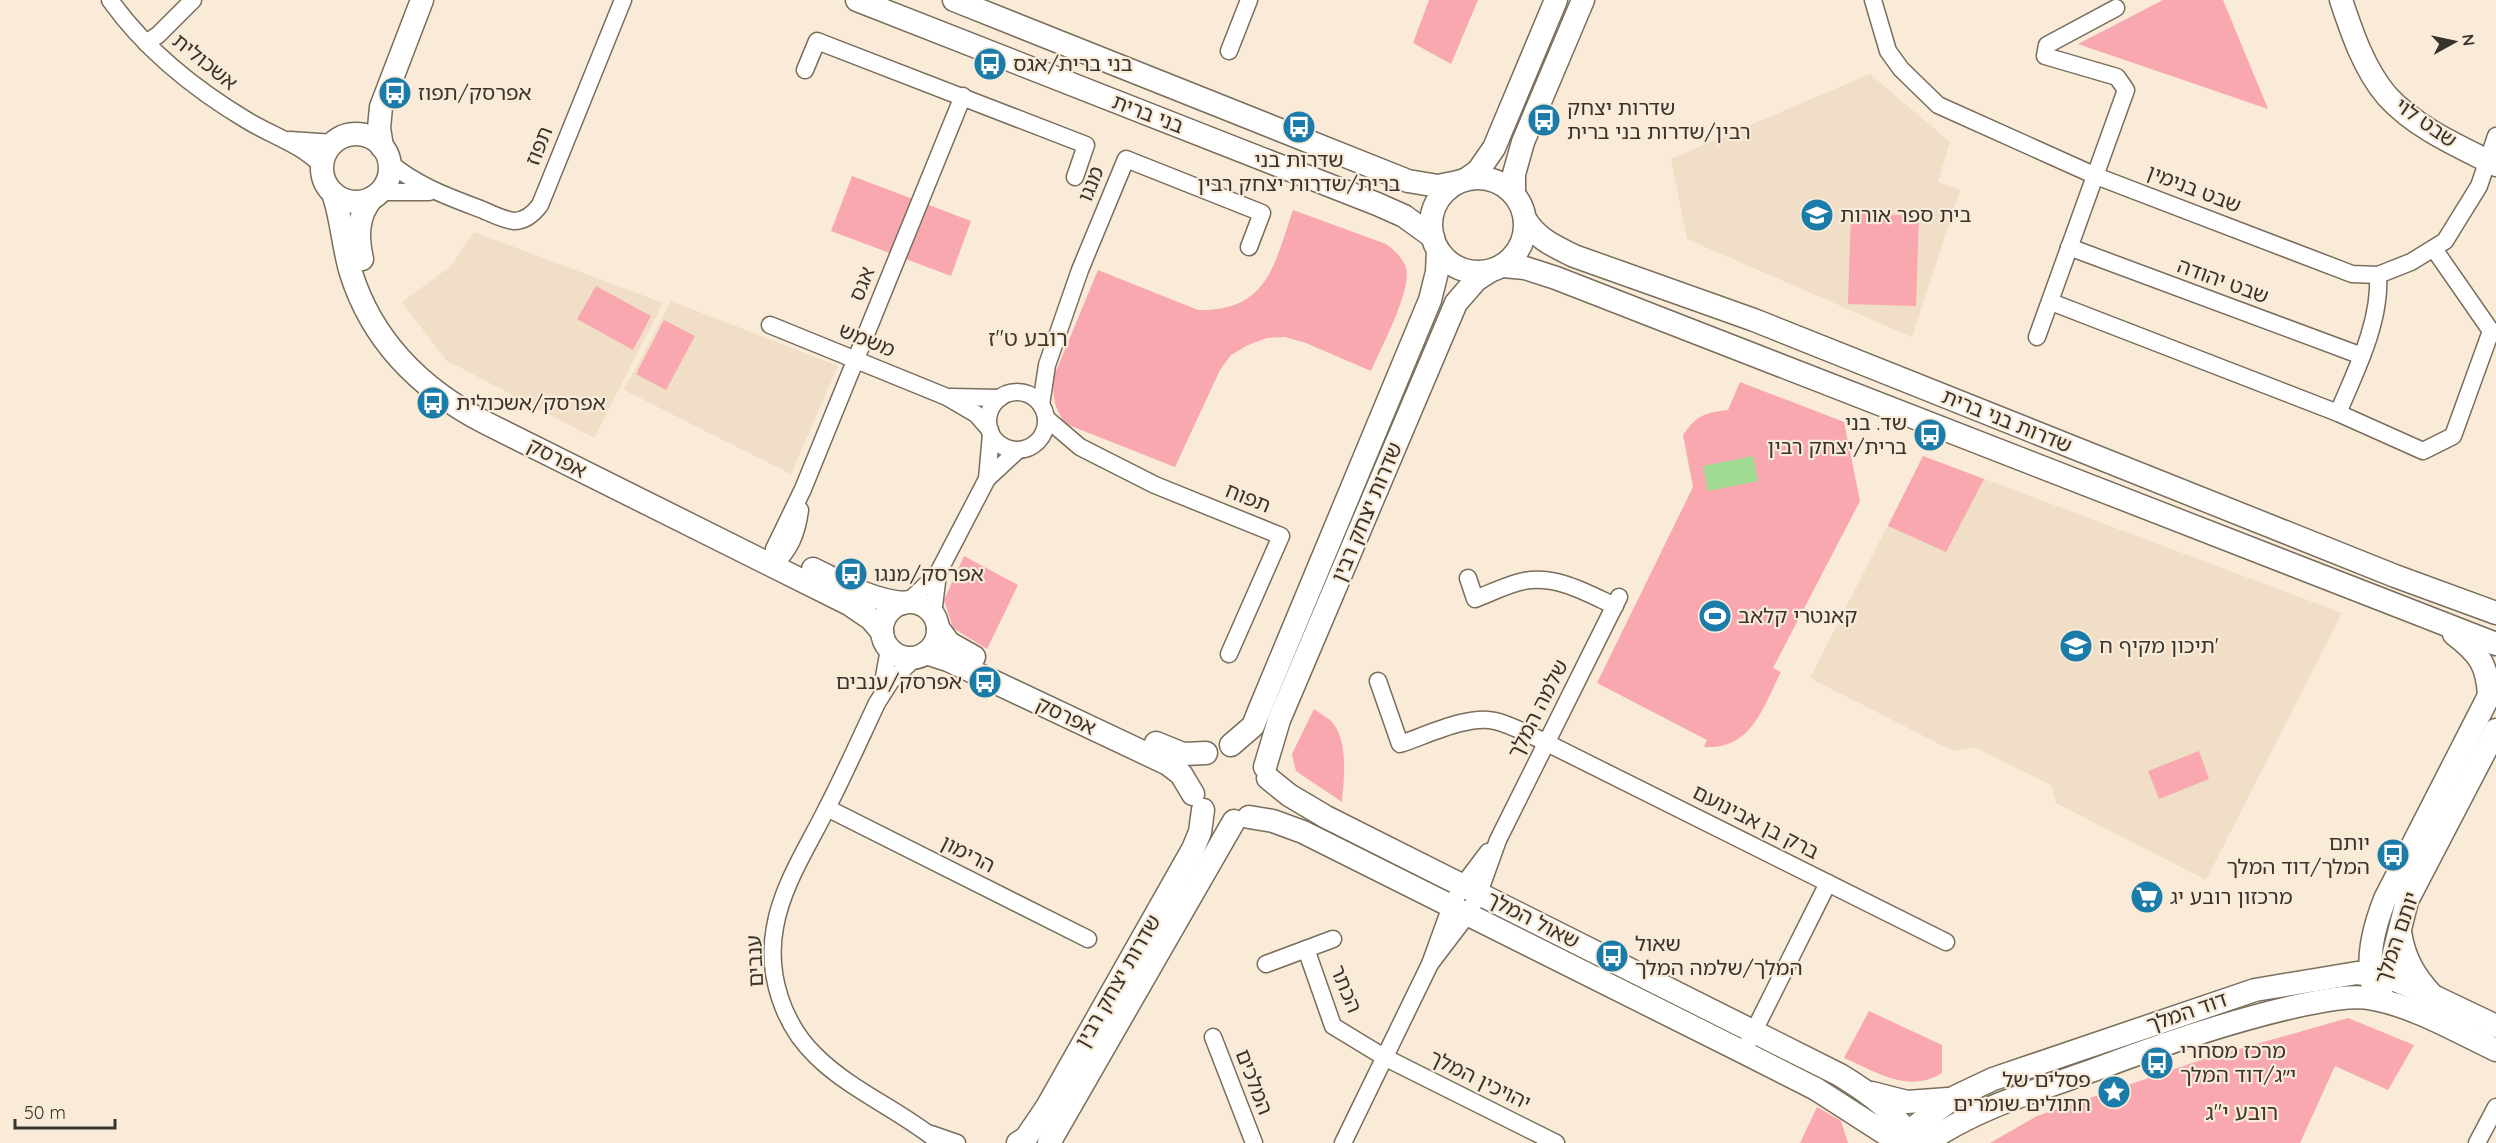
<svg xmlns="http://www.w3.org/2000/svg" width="2496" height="1143" viewBox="0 0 2496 1143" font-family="Quicksand,'Noto Sans Hebrew',sans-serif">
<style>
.built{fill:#f0dec6}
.green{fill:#f8a8ae}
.water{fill:#a0da93}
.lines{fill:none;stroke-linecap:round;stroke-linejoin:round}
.street-casing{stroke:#796d5c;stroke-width:19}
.secondary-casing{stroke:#796d5c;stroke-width:25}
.street{stroke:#fff;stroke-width:16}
.secondary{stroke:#fff;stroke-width:22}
.labels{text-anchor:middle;stroke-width:4.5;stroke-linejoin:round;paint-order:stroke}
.street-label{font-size:21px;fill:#38332c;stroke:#f9ebd8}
.poi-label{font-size:21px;fill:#38332c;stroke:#f9ebd8;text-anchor:start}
.neighbourhood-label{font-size:22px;fill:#423828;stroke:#f9ebd8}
</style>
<rect width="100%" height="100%" fill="#f9ebd8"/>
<g class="built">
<path d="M1870,74L1950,142L1938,182L1960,190L1912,337L1687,239L1671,159Z"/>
<path d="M474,232L663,303L594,438L446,360L402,302L451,266Z"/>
<path d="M671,301L838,366L791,474L624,390Z"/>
<path d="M1923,456L2342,613L2206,880L2056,803L2051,785L1974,747L1953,751L1810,678Z"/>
</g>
<g class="green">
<path d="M1429,0H1478L1451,64L1413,43Z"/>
<path d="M2163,0H2223L2268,109L2078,44Z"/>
<path d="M852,176L971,221L951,276L831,231Z"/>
<path d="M1293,210L1386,244C1394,250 1401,256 1405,265C1415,286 1380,349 1371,371L1306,343L1285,337L1267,338L1248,345L1231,355L1220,370L1175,467L1066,424C1054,409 1052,395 1054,376L1098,270L1198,310C1269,311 1274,264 1293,210Z"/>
<path d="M1851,213L1919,216L1916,306L1848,304Z"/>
<path d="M596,286L651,316L633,350L577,319Z"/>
<path d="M664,320L695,336L666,390L636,374Z"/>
<path d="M1740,382L1844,422L1860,501L1773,668L1781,672C1763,707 1752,750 1704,747L1707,740L1597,683L1693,487L1683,435C1697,415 1704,413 1728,410Z"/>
<path d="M1923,456L1984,479L1946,552L1888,526Z"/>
<path d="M964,556L1018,585L987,649L953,628L944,600Z"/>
<path d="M1314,709C1319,713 1325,716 1330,720C1349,737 1344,779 1342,802L1296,771L1292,754Z"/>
<path d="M2199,751L2209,779L2159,799L2148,771Z"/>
<path d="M1869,1011L1942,1045V1073C1908,1094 1877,1072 1844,1058Z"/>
<path d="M2348,1018L2414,1045L2388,1090L2335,1066L2300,1143H1990L2037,1116L2204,1059Z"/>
<path d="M1817,1107L1841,1121L1848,1143H1800Z"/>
</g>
<path class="water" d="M1753,456L1758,481L1708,491L1703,466Z"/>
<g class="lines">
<g class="street-casing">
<g id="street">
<path d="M110,0C145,49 196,90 248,121C273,136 301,144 322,166"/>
<path d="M1873,0L1888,51L1901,69L1938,105L2096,176L2352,274L2378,275L2411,262L2445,241L2479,186L2496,136"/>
<path d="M146,43L158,35L193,0"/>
<path d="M1229,51L1249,0"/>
<path d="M805,70L817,41L1086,145L1075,177"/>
<path d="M290,140L334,143"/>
<path d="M389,162C417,186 449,197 483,210C492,214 504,220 514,221C525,221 534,213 540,205L623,0"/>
<path d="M380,192H429"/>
<path d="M2069,247L2362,356"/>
<path d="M2051,302L2338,413L2423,451L2453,436L2491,331L2434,249"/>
<path d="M770,325L947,397L976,414L990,430"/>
<path d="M2037,337L2126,90L2117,77L2045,56L2047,45L2116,8"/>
<circle cx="1017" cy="421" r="29"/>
<path d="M951,397L1000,398"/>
<path d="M1041,405L1047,365L1080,270L1126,159L1262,213L1249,247"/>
<path d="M2338,413C2356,370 2381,322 2378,275"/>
<path d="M1046,418L1080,447L1155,485L1281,536L1229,654"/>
<path d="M987,479L991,434"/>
<path d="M772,566L774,549L803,489L963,96"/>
<path d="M772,566C790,551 797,533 800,510"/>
<path d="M1468,578L1475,599C1491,593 1508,584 1524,581C1557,575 1587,593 1615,606"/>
<path d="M908,602L938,573L987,479L1017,451"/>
<path d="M933,614L938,574"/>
<path d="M915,658L891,681L877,703C860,739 844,775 826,810C807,848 782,886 775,927C766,974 783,1025 817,1057C853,1092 902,1111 940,1143"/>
<path d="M1378,681L1400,744C1425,736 1469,714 1495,721C1512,725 1530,735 1547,743L1946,942"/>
<path d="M882,688L889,649"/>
<path d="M827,808L1088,939"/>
<path d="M1306,949L1333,1026L1384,1057L1556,1143"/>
<path d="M1266,964L1333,939"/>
<path d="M1430,964L1468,914L1479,893L1498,840L1619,597"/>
<path d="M1213,1037L1254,1143"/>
<path d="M1749,1041L1828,883"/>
<path d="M931,1134L957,1143"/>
<path d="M1343,1143L1430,964L1451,906L1463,885L1488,852"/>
<path d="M2477,1143L2496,1107"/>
</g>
</g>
<g class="secondary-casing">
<g id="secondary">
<path d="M857,0L1377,204L1404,216L1433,237"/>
<path d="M954,0L1408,181L1438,186L1458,182"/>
<path d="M2341,0C2352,33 2364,69 2387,96C2416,128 2458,146 2496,165"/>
<circle cx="356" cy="168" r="34"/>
<path d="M382,147L379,128L381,107L422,0"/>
<circle cx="1478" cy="225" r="47"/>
<path d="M1468,178L1478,171L1494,148L1556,0"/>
<path d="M333,193C342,219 343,247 351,273C373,343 422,390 486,423L849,604L871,619L882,632"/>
<path d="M1514,193V174L1523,142L1583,0"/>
<path d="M1525,219C1537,239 1554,246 1574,256L1754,320L2395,576L2496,613"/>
<path d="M362,259C357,237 357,216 372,198"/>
<path d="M1503,266L1525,268L1556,278L2496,644"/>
<path d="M813,569C842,583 870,600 903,603"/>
<circle cx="910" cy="630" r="28"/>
<path d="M938,628L949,643L974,657"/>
<path d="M2454,634C2479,653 2488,665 2489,697"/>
<path d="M926,653L948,660L1168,764L1181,774L1193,794"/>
<path d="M1156,743L1183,754L1206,753"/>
<path d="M1231,745L1253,726L1259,711L1430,300L1437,272L1438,250"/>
<path d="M1265,767L1279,720L1456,303L1476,280L1490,271"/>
<path d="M1268,778L1289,795L1326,817L1840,1075C1868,1092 1898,1113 1913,1143"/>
<path d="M1249,817L1273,821L1303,832L1743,1052L1816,1089L1900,1143"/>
<path d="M2400,932C2404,958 2414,976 2432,995"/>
<path d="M2373,987C2366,957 2374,927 2385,899L2496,682"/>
<path d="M2380,990L2388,977L2407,901L2496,730"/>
<path d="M1872,1093L1907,1102L1948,1099"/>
<path d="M1895,1141L1955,1097L1993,1079L2255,990L2357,973L2388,977L2433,996L2496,1026"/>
<path d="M1018,1143L1026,1138L1047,1107L1193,849L1200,832L1203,810"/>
<path d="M1049,1143L1234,821"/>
<path d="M1926,1143C1978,1106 2043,1089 2102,1067C2166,1043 2230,1021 2297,1006C2322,1001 2350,994 2374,999C2416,1007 2458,1032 2496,1050"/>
</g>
</g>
<use href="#street" class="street"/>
<use href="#secondary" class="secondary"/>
</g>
<defs>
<g id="bus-disc" transform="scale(1.725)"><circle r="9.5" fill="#1c7ca9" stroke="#f9ebd8"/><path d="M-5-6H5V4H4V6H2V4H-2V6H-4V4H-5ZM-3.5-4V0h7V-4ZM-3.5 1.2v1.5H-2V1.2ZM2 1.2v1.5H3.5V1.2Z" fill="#fff"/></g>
<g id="school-disc" transform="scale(1.725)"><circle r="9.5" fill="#1c7ca9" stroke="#f9ebd8"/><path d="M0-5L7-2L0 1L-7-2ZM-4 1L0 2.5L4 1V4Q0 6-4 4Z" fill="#fff"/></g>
<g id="stadium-disc" transform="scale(1.725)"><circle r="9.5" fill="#1c7ca9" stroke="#f9ebd8"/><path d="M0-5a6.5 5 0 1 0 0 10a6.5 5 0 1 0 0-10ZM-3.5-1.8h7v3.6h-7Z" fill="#fff"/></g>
<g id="supermarket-disc" transform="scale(1.725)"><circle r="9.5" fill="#1c7ca9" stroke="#f9ebd8"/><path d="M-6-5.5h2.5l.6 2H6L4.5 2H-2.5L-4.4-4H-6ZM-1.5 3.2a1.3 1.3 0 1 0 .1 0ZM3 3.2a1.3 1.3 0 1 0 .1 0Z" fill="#fff"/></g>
<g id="sight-disc" transform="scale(1.725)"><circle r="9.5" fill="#1c7ca9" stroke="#f9ebd8"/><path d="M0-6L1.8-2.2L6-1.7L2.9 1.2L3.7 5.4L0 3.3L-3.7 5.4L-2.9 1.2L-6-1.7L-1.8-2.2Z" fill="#fff"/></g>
</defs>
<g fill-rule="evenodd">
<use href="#bus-disc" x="990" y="64"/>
<use href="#bus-disc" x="395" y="93"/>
<use href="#bus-disc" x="1544" y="120"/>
<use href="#bus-disc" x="1299" y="127"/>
<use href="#school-disc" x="1817" y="215"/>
<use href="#bus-disc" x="433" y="403"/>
<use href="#bus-disc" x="1930" y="435"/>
<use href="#bus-disc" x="851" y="574"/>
<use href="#stadium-disc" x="1715" y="616"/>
<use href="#school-disc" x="2076" y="646"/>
<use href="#bus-disc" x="985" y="682"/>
<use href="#bus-disc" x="2393" y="855"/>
<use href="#supermarket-disc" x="2147" y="897"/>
<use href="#bus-disc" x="1612" y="956"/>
<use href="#bus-disc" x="2157" y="1063"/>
<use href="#sight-disc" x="2114" y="1092"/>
</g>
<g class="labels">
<g class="street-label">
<text transform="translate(205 62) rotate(39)" y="7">אשכולית</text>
<text transform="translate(1148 114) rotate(21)" y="7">בני ברית</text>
<text transform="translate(2426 123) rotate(35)" y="7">שבט לוי</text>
<text transform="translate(539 146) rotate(-68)" y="7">תפוז</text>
<text transform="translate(1091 184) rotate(-68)" y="7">מנגו</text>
<text transform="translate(2194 189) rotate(21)" y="7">שבט בנימין</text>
<text transform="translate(2223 281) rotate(20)" y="7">שבט יהודה</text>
<text transform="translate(862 284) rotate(-68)" y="7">אגס</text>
<text transform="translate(867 340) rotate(22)" y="7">משמש</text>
<text transform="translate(2007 421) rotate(22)" y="7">שדרות בני ברית</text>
<text transform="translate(557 458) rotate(27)" y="7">אפרסק</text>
<text transform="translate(1248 498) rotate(22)" y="7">תפוח</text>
<text transform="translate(1367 512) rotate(-67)" y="7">שדרות יצחק רבין</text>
<text transform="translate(1538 709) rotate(-63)" y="7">שלמה המלך</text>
<text transform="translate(1066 716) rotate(25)" y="7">אפרסק</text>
<text transform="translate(1756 822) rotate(27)" y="7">ברק בן אבינועם</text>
<text transform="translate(968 854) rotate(27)" y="7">הרימון</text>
<text transform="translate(1533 920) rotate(27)" y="7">שאול המלך</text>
<text transform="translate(2397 938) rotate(-71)" y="7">יותם המלך</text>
<text transform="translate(755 961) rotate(-93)" y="7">ענבים</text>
<text transform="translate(1118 981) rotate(-60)" y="7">שדרות יצחק רבין</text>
<text transform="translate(1346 989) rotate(67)" y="7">הכתר</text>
<text transform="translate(2187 1012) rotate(-19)" y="7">דוד המלך</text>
<text transform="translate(1480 1080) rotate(26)" y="7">יהויכין המלך</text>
<text transform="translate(1254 1082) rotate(69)" y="7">המלכים</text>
</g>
<g class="poi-label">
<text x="1013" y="71">בני ברית/אגס</text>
<text x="418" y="100">אפרסק/תפוז</text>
<text x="1567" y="115">שדרות יצחק<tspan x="1567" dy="24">רבין/שדרות בני ברית</tspan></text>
<text x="1299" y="167" text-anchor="middle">שדרות בני<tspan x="1299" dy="24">ברית/שדרות יצחק רבין</tspan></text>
<text x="1840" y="222">בית ספר אורות</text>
<text x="456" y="410">אפרסק/אשכולית</text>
<text x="1907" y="430" text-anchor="end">שד. בני<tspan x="1907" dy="24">ברית/יצחק רבין</tspan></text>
<text x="874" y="581">אפרסק/מנגו</text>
<text x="1738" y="623">קאנטרי קלאב</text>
<text x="2099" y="653">תיכון מקיף ח'</text>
<text x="962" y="689" text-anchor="end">אפרסק/ענבים</text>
<text x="2370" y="850" text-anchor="end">יותם<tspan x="2370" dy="24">המלך/דוד המלך</tspan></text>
<text x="2170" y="904">מרכזון רובע יג</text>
<text x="1635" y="951">שאול<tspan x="1635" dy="24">המלך/שלמה המלך</tspan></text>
<text x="2180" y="1058">מרכז מסחרי<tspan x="2180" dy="24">י״ג/דוד המלך</tspan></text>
<text x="2091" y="1087" text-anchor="end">פסלים של<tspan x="2091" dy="24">חתולים שומרים</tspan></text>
</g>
<g class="neighbourhood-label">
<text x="1028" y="346">רובע ט"ז</text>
<text x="2242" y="1120">רובע י"ג</text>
</g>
</g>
<g transform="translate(2454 42) rotate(82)" stroke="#f9ebd8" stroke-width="4.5" paint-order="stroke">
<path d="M0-4.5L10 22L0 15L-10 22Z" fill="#38332c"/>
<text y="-9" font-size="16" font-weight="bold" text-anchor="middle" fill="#38332c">N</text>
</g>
<path d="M15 1119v9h100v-9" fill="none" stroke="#38332c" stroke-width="3"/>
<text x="24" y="1119" font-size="18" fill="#38332c" stroke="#f9ebd8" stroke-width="4.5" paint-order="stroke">50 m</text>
</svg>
